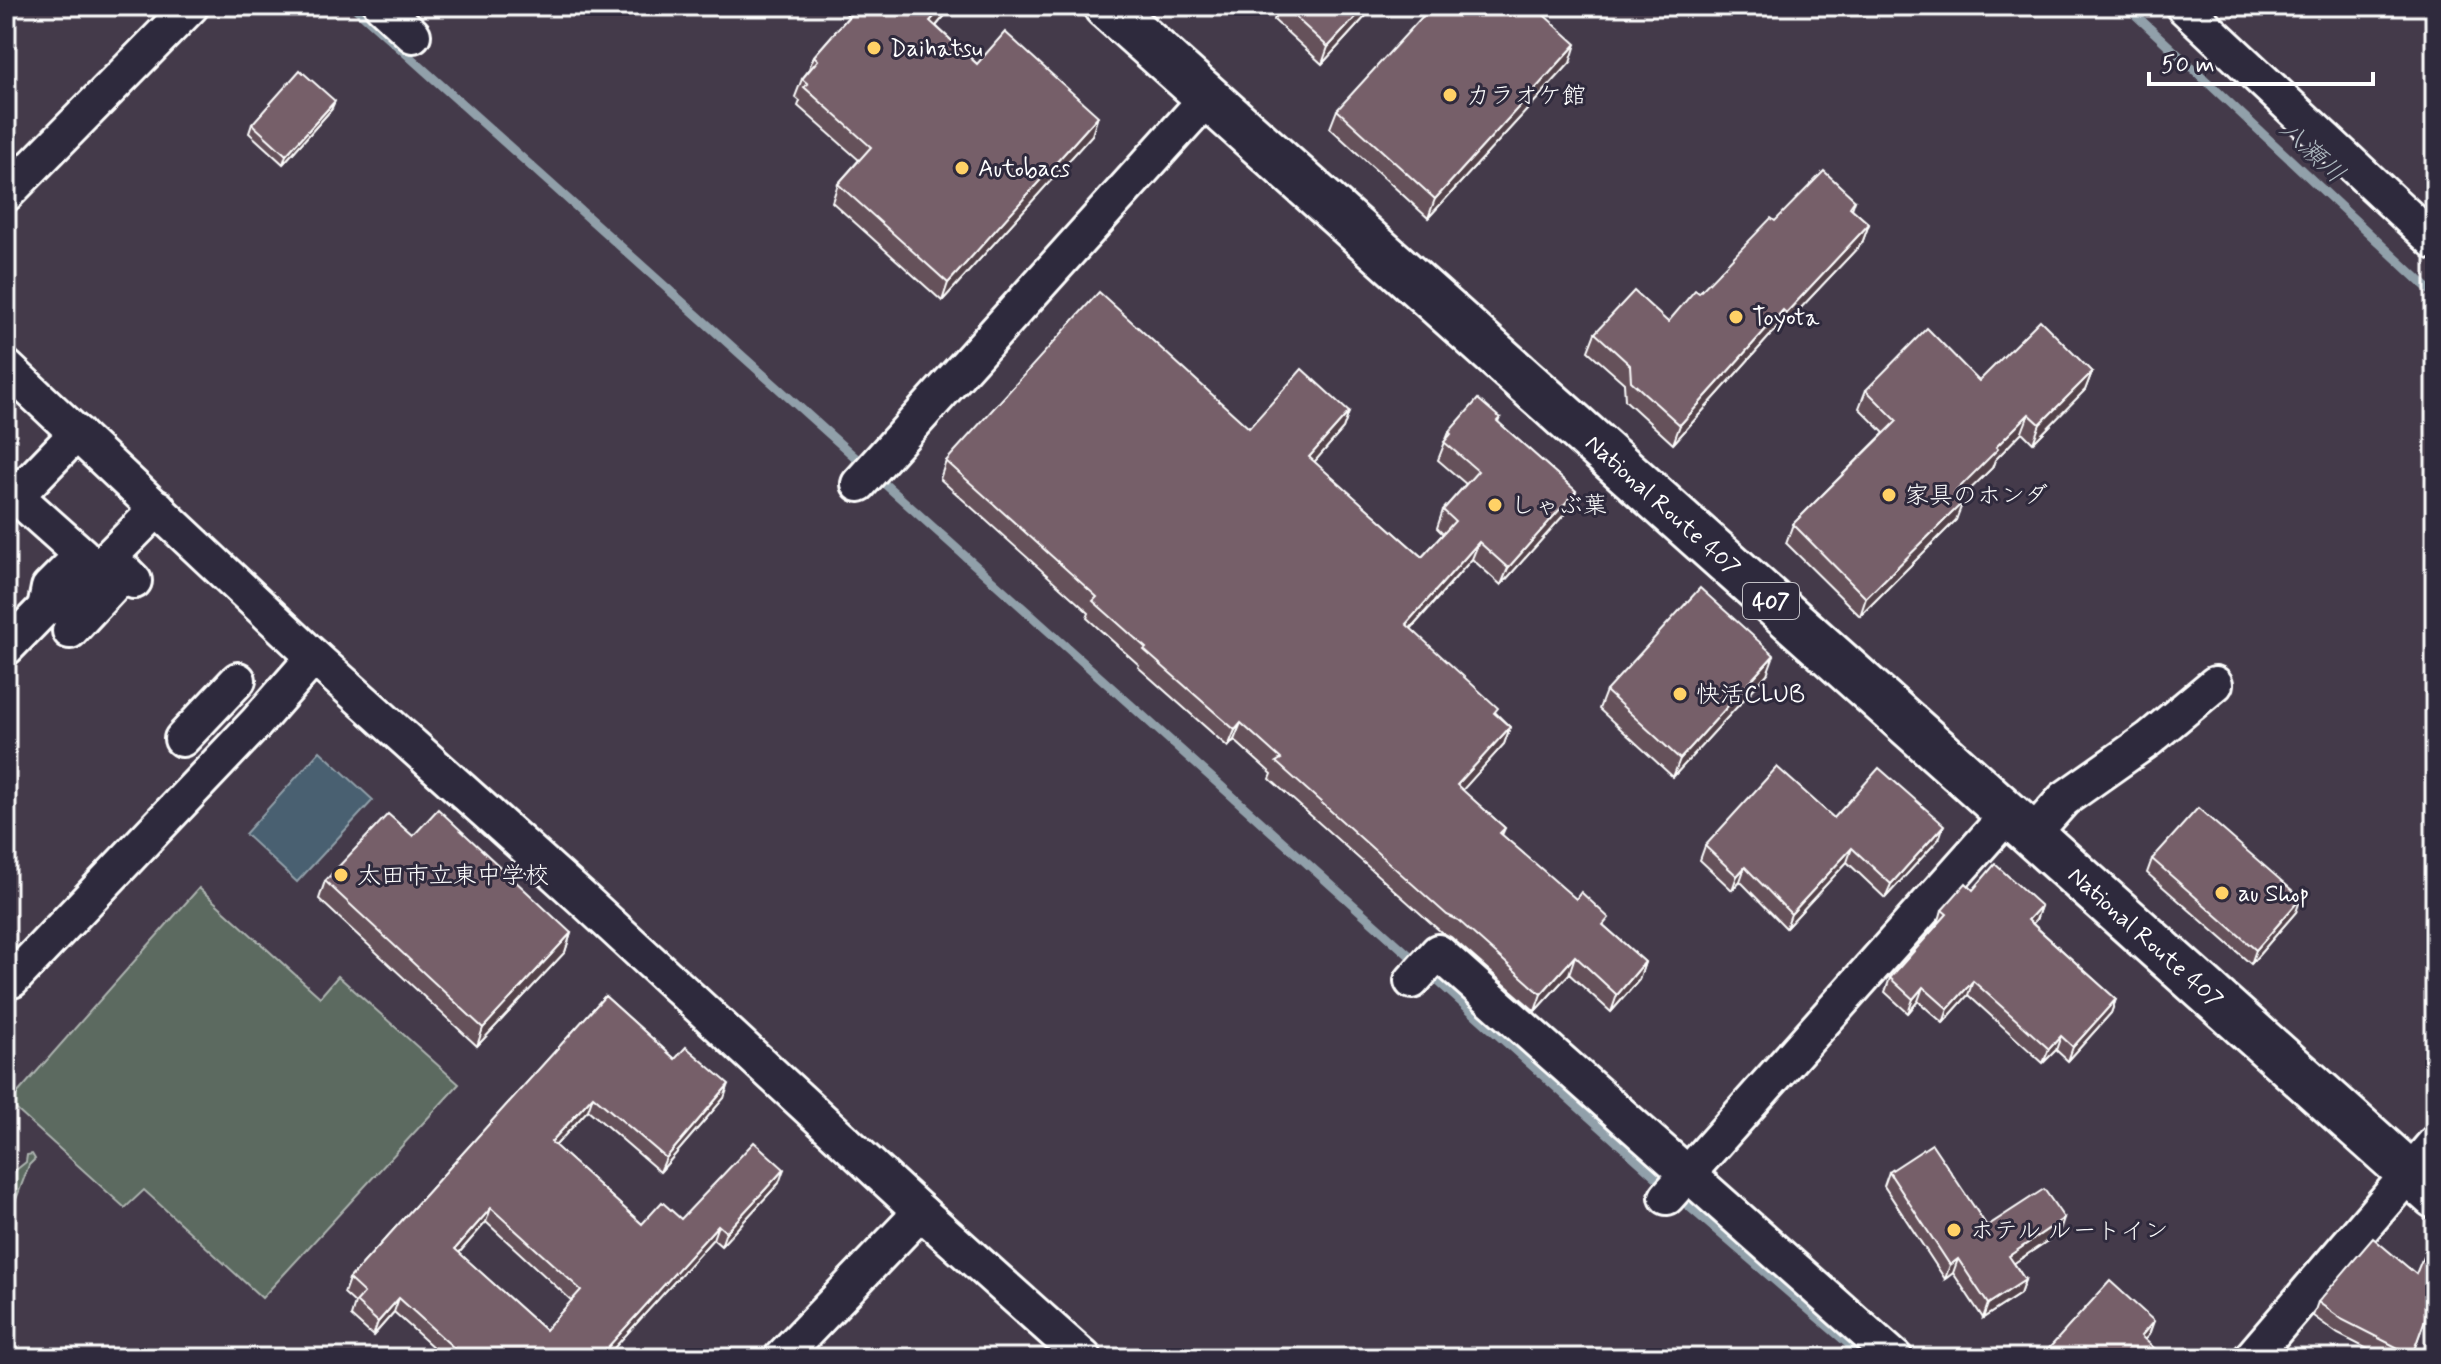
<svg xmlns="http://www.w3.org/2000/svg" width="2441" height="1364" viewBox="0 0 2441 1364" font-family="Mynerve,'Klee One',sans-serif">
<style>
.green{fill:#5b6a61;stroke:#adb4b0;stroke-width:2}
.water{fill:#486171;stroke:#91a0aa;stroke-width:2}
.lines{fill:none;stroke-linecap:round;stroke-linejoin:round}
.stream{stroke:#91a0aa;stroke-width:9}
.minor-casing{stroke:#fff;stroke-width:40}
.highway-casing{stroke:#fff;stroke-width:50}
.minor{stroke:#2f2a3d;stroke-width:34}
.highway{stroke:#2f2a3d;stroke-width:44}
.wall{fill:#65515a;stroke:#fff;stroke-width:2;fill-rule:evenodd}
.shaded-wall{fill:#53424a;stroke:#fff;stroke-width:2}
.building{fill:#765e69;stroke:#fff;stroke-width:2;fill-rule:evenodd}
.poi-dot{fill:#ffd166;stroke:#2f2a3d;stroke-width:3}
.labels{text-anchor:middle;stroke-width:6;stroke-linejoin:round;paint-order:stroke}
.shield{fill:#2f2a3d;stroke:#c1bfc5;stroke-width:2}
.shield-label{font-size:22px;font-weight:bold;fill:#fff}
.poi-label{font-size:24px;fill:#fff;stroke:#2f2a3d;text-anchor:start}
.street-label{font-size:24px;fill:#fff;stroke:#2f2a3d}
.water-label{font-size:26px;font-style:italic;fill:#adb8bf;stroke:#2f2a3d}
</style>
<rect width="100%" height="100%" fill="#443a4a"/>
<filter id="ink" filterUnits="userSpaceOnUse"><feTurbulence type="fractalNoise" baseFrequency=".0125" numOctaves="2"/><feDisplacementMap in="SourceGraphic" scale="16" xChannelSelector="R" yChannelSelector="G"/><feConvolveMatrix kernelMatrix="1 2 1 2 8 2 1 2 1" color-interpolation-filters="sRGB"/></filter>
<g filter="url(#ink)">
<g class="green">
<path d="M199,888L320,997L338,976L459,1084L262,1298L144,1190L125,1208L9,1103Z"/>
<path d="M32,1154L35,1159L29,1165L6,1226V1178L26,1162L27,1155Z"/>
</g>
<path class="water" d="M320,751L373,800L297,882L245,834Z"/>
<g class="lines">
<g class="stream">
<path d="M353,6L866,467"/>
<path d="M2126,6L2435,295"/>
<path d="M877,477L1666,1186"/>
<path d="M1677,1196L1865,1358"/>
</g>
<g class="minor-casing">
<g id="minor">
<path d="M382,6L413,35"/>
<path d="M2183,6L2435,242"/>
<path d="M6,194L191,6"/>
<path d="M6,367L314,657L584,900L921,1212L1084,1358"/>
<path d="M77,433L16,496L82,555L49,588L45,608L63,604L158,508"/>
<path d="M859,484L1207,98"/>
<path d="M70,631L125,572L134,581"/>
<path d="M6,648L45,608"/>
<path d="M182,739L238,680"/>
<path d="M2031,836L2064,799L2149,739L2215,684"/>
<path d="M6,974L12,980L257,722L314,657"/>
<path d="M1412,981L1438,952L1895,1358"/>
<path d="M1667,1197L2008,814"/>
<path d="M781,1358L921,1212"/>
<path d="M2251,1358L2435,1143"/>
</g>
</g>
<g class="highway-casing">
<g id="highway">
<path id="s1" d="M1106,6L2435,1196"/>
</g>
</g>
<use href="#minor" class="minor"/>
<use href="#highway" class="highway"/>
</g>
<g class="wall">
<path d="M837,6H953L936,26L977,64L1092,135L942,301L832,202L838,184L859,160L798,106L800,101L795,97L802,79L808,71L814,56L849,16Z"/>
<path d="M1279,6H1375L1322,64L1274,20Z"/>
<path d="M1570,63L1428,218L1330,128L1337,110Z"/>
<path d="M331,110L283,164L249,133L252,124Z"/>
<path d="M1855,200L1852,209L1869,224L1862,243L1779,331L1776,329L1673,444L1625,400L1624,383L1588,351L1595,333L1668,322L1775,221Z"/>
<path d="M2092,372L2085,390L2033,443L2022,432L1995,460L1992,468L1960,499L1956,520L1860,616L1786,543L1793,524L1884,433L1859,408L1866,390Z"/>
<path d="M1349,412L1343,429L1314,462L1422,557L1443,534L1437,528L1443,510L1466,484L1438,460L1449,432L1500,418L1498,422L1576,491L1570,508L1501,585L1472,559L1411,629L1510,727L1504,744L1462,790L1505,828L1502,835L1645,962L1639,980L1611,1012L1569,974L1535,1011L1451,937L1441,932L1270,779L1272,774L1234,740L1228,747L1138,667L1139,665L1087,618L1089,613L940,479L946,461L1249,428Z"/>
<path d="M1767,674L1673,777L1599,709L1606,691Z"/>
<path d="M1834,818L1939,839L1885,898L1847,862L1786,928L1740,881L1732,890L1700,860L1705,846Z"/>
<path d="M2152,859L2296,912L2251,964L2147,873Z"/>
<path d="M325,881L571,933L565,952L477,1046L319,899Z"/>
<path d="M1973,890L2041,906L2036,920L2032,923L2116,999L2111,1013L2068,1061L2056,1050L2043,1063L1968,995L1943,1023L1918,1001L1908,1013L1885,992L1890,978L1938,924L1942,910Z"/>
<path d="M605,996L675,1059L724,1098L660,1172L588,1110L555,1146L642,1224L681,1219L779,1183L721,1246L713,1239L605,1358H445L394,1312L373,1336L351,1316L355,1303L344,1293L349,1279ZM486,1222L572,1301L545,1330L459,1253Z"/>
<path d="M1889,1172L1987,1226L2059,1233L2014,1263L2025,1280L2020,1294L1983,1318L1953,1273L1945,1279L1884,1186Z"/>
<path d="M2435,1292L2411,1358H2385L2338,1334L2313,1316L2318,1302Z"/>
</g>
<g class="shaded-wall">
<path d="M944,6H953L924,40L930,21Z"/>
<path d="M1366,6H1375L1322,64L1328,47Z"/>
<path d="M1576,44L1570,63L1428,218L1435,199Z"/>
<path d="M335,101L331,110L283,164L286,155Z"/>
<path d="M1098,116L1092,135L942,301L948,283Z"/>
<path d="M1869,224L1862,243L1779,331L1786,313Z"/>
<path d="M1783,310L1776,329L1673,444L1680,425Z"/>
<path d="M2092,372L2085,390L2033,443L2040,424Z"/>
<path d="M1349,412L1343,429L1303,475L1309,457Z"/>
<path d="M2029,414L2022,432L1995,460L1992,468L1948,511L1954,493L1996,447Z"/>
<path d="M1576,491L1570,508L1501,585L1508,568Z"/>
<path d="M1963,502L1956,520L1860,616L1866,598Z"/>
<path d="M1479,542L1472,559L1399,641L1406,624Z"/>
<path d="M1774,655L1767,674L1673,777L1680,759Z"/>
<path d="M1241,723L1234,740L1228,747L1235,730Z"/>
<path d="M1510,727L1504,744L1451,803L1457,785Z"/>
<path d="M1944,825L1939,839L1885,898L1891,884Z"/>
<path d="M1852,848L1847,862L1786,928L1791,914Z"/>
<path d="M1745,867L1740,881L1732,890L1737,876Z"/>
<path d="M2301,898L2296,912L2251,964L2256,950Z"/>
<path d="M2041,906L2036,920L2023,934L2028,920Z"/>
<path d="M571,933L565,952L477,1046L483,1028Z"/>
<path d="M1575,956L1569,974L1535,1011L1541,994Z"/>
<path d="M1645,962L1639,980L1611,1012L1617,995Z"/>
<path d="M1973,981L1968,995L1943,1023L1948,1009Z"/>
<path d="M1923,987L1918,1001L1908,1013L1913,999Z"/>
<path d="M2116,999L2111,1013L2068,1061L2073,1047Z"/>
<path d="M2061,1036L2056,1050L2043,1063L2049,1049Z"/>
<path d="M729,1084L724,1098L660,1172L666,1158Z"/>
<path d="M593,1096L588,1110L546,1156L551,1142Z"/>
<path d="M784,1169L779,1183L721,1246L726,1232Z"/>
<path d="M491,1208L486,1222L450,1263L455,1249Z"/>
<path d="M2064,1218L2059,1233L2004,1270L2009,1256Z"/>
<path d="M718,1225L713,1239L605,1358H598Z"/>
<path d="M1958,1259L1953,1273L1945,1279L1950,1265Z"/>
<path d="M2025,1280L2020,1294L1983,1318L1988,1304Z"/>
<path d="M399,1298L394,1312L373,1336L378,1322Z"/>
<path d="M2154,1321L2149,1335L2135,1350L2141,1336Z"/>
</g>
<g class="building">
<path d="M858,6H944L930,21L977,64L1005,32L1098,116L948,283L838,184L871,147L804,87L808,84L802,79L818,60L814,56Z"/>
<path d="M1283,6H1366L1328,47Z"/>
<path d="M1432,6H1534L1576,44L1435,199L1337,110Z"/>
<path d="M300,70L335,101L286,155L252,124Z"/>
<path d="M1824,171L1855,200L1850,207L1869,224L1786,313L1783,310L1680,425L1631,381L1630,365L1595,333L1634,291L1668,322L1695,290L1699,293L1771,218L1775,221Z"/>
<path d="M1099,292L1249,428L1302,369L1349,412L1309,457L1422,557L1455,521L1443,510L1478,471L1444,442L1451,434L1449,432L1478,399L1500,418L1497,421L1576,491L1508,568L1479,542L1406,624L1498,708L1494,713L1510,727L1457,785L1505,828L1500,833L1576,899L1581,892L1609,918L1603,925L1645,962L1617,995L1575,956L1541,994L1458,920L1447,915L1276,762L1281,759L1241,723L1235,730L1144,650L1146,648L1093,601L1097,597L946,461Z"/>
<path d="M2040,320L2092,372L2040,424L2029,414L1996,447L1998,449L1954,493L1963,502L1866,598L1793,524L1897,421L1866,390L1927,328L1979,381Z"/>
<path d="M1700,588L1774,655L1680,759L1606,691Z"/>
<path d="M1777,767L1834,818L1879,768L1944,825L1891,884L1852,848L1791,914L1745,867L1737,876L1705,846Z"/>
<path d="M2198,808L2301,898L2256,950L2152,859Z"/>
<path d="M438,809L571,933L483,1028L325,881L388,814L413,836Z"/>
<path d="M1995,864L2041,906L2028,920L2116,999L2073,1047L2061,1036L2049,1049L1973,981L1948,1009L1923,987L1913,999L1890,978L1947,914L1942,910L1966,883L1973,890Z"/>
<path d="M605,996L675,1059L686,1047L729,1084L666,1158L593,1096L551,1142L642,1224L662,1202L681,1219L754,1142L784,1169L726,1232L718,1225L598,1358H465L399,1298L378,1322L356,1302L364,1293L349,1279ZM491,1208L581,1290L545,1330L455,1249Z"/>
<path d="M1932,1144L1987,1226L2044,1189L2064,1218L2009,1256L2025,1280L1988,1304L1958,1259L1950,1265L1889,1172Z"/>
<path d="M2373,1238L2416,1274L2425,1252L2435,1255V1292L2412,1355L2343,1320L2318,1302Z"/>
<path d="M2110,1281L2154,1321L2141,1336L2165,1358H2044L2042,1356Z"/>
</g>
</g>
<g class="poi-dot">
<circle cx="874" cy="48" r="8"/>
<circle cx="1450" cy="95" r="8"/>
<circle cx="962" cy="168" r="8"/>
<circle cx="1736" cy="317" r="8"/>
<circle cx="1889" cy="495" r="8"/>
<circle cx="1495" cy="505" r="8"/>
<circle cx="1680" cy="694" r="8"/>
<circle cx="341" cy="875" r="8"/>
<circle cx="2222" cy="893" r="8"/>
<circle cx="1954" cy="1230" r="8"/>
</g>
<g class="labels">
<rect class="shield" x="1743" y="583" width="56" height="36" rx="6"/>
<g class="shield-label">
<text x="1771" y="609">407</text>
</g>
<g class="poi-label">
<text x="890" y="56">Daihatsu</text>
<text x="1466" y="103">カラオケ館</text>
<text x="978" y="176">Autobacs</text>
<text x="1752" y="325">Toyota</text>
<text x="1905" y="503">家具のホンダ</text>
<text x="1511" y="513">しゃぶ葉</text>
<text x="1696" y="702">快活CLUB</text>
<text x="357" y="883">太田市立東中学校</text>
<text x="2238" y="901">au Shop</text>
<text x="1970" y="1238">ホテル ルートイン</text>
</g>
<g class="street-label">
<text dy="8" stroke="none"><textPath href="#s1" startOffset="748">National Route 407</textPath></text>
<text dy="8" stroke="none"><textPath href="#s1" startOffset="1396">National Route 407</textPath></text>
</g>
<g class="water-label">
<text transform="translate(2313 151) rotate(43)" y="9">八瀬川</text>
</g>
</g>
<rect width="2441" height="1364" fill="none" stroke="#2f2a3d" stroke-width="32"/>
<rect x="16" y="16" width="2409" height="1332" fill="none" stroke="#fff" stroke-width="3" filter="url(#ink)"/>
<path d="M2149 72v12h224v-12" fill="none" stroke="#ffffff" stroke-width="4"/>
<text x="2161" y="72" font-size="24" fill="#ffffff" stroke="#2f2a3d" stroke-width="6" paint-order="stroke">50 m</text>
</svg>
